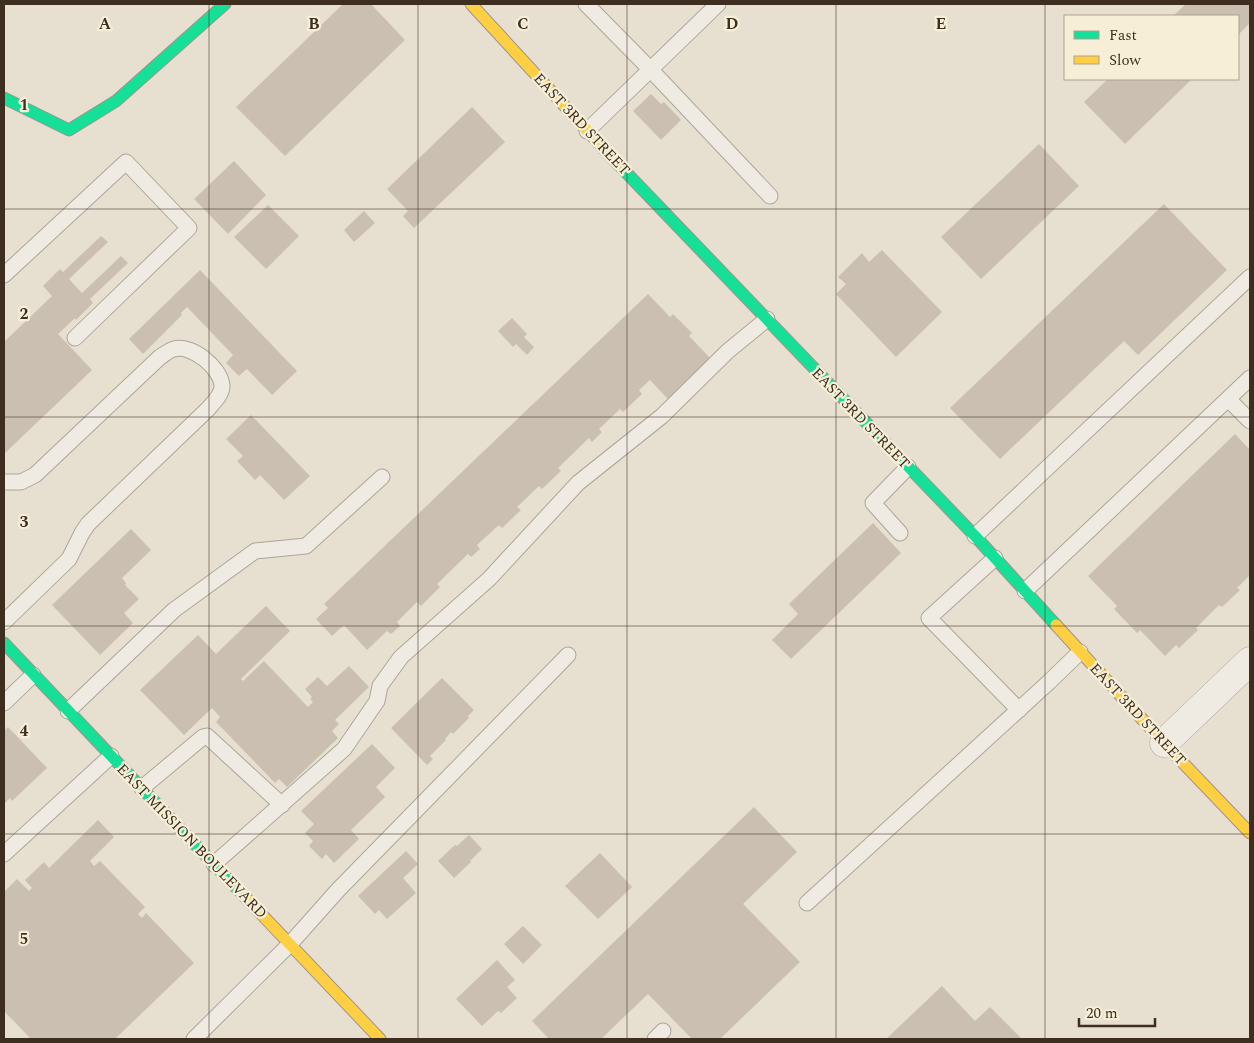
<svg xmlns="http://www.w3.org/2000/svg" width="1254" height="1043" viewBox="0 0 1254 1043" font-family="Spectral,serif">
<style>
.building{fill:#cbbfb2}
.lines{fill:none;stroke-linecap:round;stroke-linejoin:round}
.lane-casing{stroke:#ada599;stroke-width:17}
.street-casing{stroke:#ada599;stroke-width:29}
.fast-casing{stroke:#9c958a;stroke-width:13}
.slow-casing{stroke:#9c958a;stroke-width:13}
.lane{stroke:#efebe3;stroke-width:15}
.street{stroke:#efebe3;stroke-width:28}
.fast{stroke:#16e098;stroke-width:11}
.slow{stroke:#ffcf43;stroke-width:11}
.grid{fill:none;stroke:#3d2e20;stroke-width:1;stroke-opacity:0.55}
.labels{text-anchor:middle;stroke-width:4.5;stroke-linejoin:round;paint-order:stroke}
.street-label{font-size:15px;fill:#3d2e20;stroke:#f7eed8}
.grid-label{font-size:16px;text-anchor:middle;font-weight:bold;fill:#3d2e20;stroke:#f7eed8;stroke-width:4.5;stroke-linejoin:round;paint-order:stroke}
</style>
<rect width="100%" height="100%" fill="#e7e0d1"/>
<g class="building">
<path d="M341,4H371L405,40L285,156L236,107L342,5Z"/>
<path d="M1186,4H1250V23L1238,35V16H1173Z"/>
<path d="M1108,79H1192L1125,144L1084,102Z"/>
<path d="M651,94L661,104L664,102L681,120L661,140L633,111Z"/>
<path d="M472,107L505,142L414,228L403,216L408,211L387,189Z"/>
<path d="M1039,144L1079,186L981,279L941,237Z"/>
<path d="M234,161L266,195L228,234L194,199Z"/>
<path d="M1164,204L1227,270L1138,355L1124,341L1000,459L950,408Z"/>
<path d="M268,205L299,236L266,269L234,237Z"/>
<path d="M364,211L375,223L354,242L344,230Z"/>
<path d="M101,236L108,242L69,279L82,293L121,256L128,263L90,299L93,303L76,320L75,318L58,334L92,370L4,454V342L52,296L43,286L60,269L63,272Z"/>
<path d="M882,250L942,312L896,357L836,294L846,284L838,277L862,253L869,262Z"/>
<path d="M200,270L297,371L272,395L247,369L239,376L226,363L233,355L187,307L181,313L182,315L143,354L129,339Z"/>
<path d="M648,294L670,317L673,314L692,333L689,336L711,359L668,399L650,380L639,390L642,394L623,412L620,409L599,429L602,432L592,442L589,438L558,468L561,471L542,489L539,486L517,507L521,510L502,528L499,525L477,545L480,549L471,557L468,554L437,584L440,587L421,606L417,602L397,622L400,626L391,634L387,631L367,650L344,625L332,636L316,619L328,608L324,604Z"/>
<path d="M512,318L527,334L524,337L534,347L527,355L516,344L513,347L498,331Z"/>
<path d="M251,415L310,476L284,500L260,475L255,480L237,461L243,456L226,439Z"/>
<path d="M1235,434L1250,450V575L1237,588L1240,590L1222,607L1219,605L1196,628L1198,630L1179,648L1176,645L1165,656L1140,630L1137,633L1114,609L1117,606L1088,576Z"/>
<path d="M873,523L901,553L791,659L772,640L798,614L789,604Z"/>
<path d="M131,529L151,550L122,578L126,583L125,585L139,599L124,613L133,623L100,655L52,605Z"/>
<path d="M266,606L290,631L241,679L243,681L264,661L308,707L313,702L310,699L312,697L305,689L318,677L327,686L349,666L369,687L335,720L339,724L332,731L338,738L287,787L279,779L275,783L216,722L220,717L212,708L184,735L140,690L198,635L216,654Z"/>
<path d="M442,678L474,710L468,716L469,718L453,734L451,732L445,739L446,740L430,756L433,759L427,765L391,728Z"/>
<path d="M8,727L47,768L12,801L10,798L4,804V731Z"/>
<path d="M372,744L395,768L376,787L385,797L351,830L359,839L334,863L326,854L322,859L309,846L313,841L305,833L314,824L301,811Z"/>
<path d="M754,807L797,852L743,904L800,962L720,1039H692L648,994L601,1039H549L532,1021Z"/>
<path d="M98,820L114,837L90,861L94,866L100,861L145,907L138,914L142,918L146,913L194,963L115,1039H31L4,1011V892L17,879L29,891L32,888L25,880L44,862L49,868Z"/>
<path d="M469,835L482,849L470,861L471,862L454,878L438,861L455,845L457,846Z"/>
<path d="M406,851L418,864L403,878L416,893L387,919L379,910L375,914L358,896Z"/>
<path d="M600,853L632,887L598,919L565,886Z"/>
<path d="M523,926L542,945L523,964L504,944Z"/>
<path d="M497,960L515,980L507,987L517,998L501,1013L498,1011L482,1026L456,999Z"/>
<path d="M942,986L975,1021L990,1007L1022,1039H886Z"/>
</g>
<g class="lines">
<g class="lane-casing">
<g id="lane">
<path d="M586,4L650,69L770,196"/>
<path d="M587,131L718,4"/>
<path d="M4,275L126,162L189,228L75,338"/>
<path d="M1228,399L1250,421"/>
<path d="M4,482H21L35,475L160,357C164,355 169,350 174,349C192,344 221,368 222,386C222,395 213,403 208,409L88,524L82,533L69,559L4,622"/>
<path d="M900,533L873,503L908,467"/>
<path d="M975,536L1250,277"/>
<path d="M995,558L929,618L1019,710"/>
<path d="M1025,591L1250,378"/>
<path d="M4,703L33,675"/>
<path d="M68,711L174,610L255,551L306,546L382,477"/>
<path d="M142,788L203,737L207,736L282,805"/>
<path d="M4,854L111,756"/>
<path d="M214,864L344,749L377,701L380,686L401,657L489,579L578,483L662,416L728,351L767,319"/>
<path d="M807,903L1049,682L1080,652"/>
<path d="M194,1039L290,944L338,890L568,655"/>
<path d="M655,1039L663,1031"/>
</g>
</g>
<g class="street-casing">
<path id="street" d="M1164,743L1250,661"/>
</g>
<g class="fast-casing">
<g id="fast">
<path d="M4,98L69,130L116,101L225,4"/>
<path d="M618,164L975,536L1056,625"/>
<path d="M4,643L246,898"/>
</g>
</g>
<g class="slow-casing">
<g id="slow">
<path d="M471,4L618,164"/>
<path d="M1056,625L1164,743L1250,833"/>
<path d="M246,898L380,1039"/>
</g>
</g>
<use href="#lane" class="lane"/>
<use href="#street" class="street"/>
<use href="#fast" class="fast"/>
<use href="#slow" class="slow"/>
</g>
<path class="grid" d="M209,4V1039M418,4V1039M627,4V1039M836,4V1039M1045,4V1039M4,209H1250M4,417H1250M4,626H1250M4,834H1250"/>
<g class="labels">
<g class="street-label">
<text transform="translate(582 124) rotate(47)" y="5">EAST 3RD STREET</text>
<text transform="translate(861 418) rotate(46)" y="5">EAST 3RD STREET</text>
<text transform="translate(1138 714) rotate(47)" y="5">EAST 3RD STREET</text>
<text transform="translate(192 841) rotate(46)" y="5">EAST MISSION BOULEVARD</text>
</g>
</g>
<g class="grid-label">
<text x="105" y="29">A</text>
<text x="314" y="29">B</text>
<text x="523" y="29">C</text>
<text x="732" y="29">D</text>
<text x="941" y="29">E</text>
<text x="24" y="110">1</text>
<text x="24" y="319">2</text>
<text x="24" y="527">3</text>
<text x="24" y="736">4</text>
<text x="24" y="944">5</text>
</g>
<rect width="1254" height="1043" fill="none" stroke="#3d2e20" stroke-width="10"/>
<rect x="1064" y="15" width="175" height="65" fill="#f7eed8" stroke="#ada18e"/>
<rect x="1074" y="31" width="25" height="8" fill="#16e098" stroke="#ada18e"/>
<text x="1109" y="40" font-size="15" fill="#3d2e20">Fast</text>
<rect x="1074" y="56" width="25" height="8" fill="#ffcf43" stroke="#ada18e"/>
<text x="1109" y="65" font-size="15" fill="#3d2e20">Slow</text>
<path d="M1079 1018v8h76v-8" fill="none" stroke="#3d2e20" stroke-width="2.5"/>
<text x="1086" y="1018" font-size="15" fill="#3d2e20" stroke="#f7eed8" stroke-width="4" paint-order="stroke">20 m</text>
</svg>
